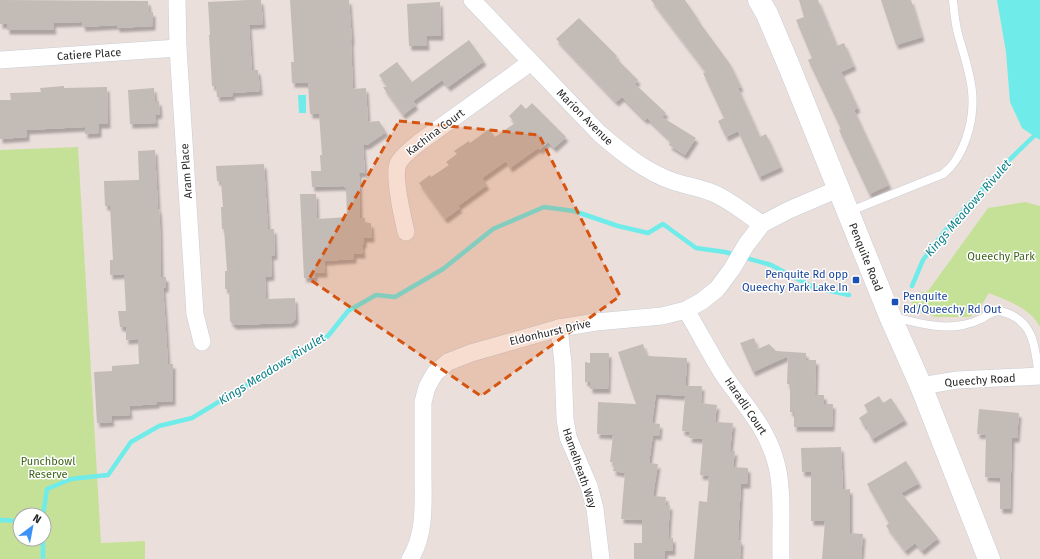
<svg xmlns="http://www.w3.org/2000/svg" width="1040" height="559" viewBox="0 0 1040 559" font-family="'Fira Sans',sans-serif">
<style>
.green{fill:#c5e198;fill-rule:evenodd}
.water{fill:#6fecea}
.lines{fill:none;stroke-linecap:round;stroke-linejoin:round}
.stream{stroke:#6fecea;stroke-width:4.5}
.building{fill:#c3bbb6;filter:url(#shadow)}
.lane-casing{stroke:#c6ced7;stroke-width:9}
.street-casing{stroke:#c6ced7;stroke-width:18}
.secondary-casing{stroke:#c6ced7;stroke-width:23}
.lane{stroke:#fff;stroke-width:8}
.street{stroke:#fff;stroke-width:17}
.secondary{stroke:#fff;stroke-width:22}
.marked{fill:#d5540f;fill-opacity:0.2;stroke:#d5540f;stroke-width:3;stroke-dasharray:8 5;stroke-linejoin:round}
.transit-dot{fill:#1a4fb4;stroke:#fff;stroke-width:1.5}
.labels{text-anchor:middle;stroke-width:3;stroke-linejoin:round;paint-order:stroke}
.street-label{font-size:11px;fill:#292929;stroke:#fff}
.park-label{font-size:11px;fill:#3e641b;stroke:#fff}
.transit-label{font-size:11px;fill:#164399;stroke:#fff;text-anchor:end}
.water-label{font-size:12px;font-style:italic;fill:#0f8289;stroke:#fff}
</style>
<defs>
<filter id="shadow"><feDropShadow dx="2.5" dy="4.5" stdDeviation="1" flood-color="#0004"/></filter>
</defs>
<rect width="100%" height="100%" fill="#ebdfdb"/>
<g class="green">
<path d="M78,147L101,543L145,541V559H0V150ZM20,515H44V539H20Z"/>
<path d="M1025,202L1040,206V327C1030,308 1008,301 989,293L978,311L970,317H936L914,310L911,301L914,294L928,291L988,208Z"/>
</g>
<g class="water">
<path d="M997,0H1040V140L1022,128L1010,102L1006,52Z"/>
<path d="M298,95H306V113H299Z"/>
</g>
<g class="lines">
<g class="stream">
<path d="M912,286L923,260L944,232L1002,167L1034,136"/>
<path d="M43,515L47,489L71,479L108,475L131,442L159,426L192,418L328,336L348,311L376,295L395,297L443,269L493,229L544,207L574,211L618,226L648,233L663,224L696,248L725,252L771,265L813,287L849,295"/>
<path d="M0,520L20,521"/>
<path d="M43,559V539"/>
</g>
</g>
<g class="building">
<path d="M0,0L148,1L149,12H153V26L117,28V25L83,27L82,22L53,23L54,30H7V24H0Z"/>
<path d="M248,0H261L263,24L249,25L252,70H258L260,91L232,93L233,96L217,97L216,86H212L209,35H210L208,2Z"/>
<path d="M290,0H349L352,41H351L353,89L366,88L368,122L379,121L386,132L367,145H363L365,173H359L360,218H365V223H371L372,238H364V243L362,245L363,254H354V259L324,261L325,273H315V278H304L300,194H316L317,219L347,217L346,188H344V186L312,187L311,171H321L320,155H322L319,114H310L308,83H292L291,62H294Z"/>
<path d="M651,0H685L698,19H697L730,64L741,87L738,88L760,137L766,134L781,167L759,177L738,131L726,137L718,121L724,118L703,73L706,72Z"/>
<path d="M799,0H818L837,46L844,43L854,66L841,72L858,108L854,110L889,185L869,194L839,130L841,129L808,60L812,58L796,20L804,17Z"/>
<path d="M881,0H911L922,37L896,45Z"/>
<path d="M440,2L441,36H426L427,46H409L407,4Z"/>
<path d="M579,18L617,56L616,58L638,80L635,84L666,113L662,117L696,138L685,155L669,145L671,142L667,139V137L647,118L645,120L622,97L616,102L556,39Z"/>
<path d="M469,40L484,61L448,87L442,80L413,101L416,105L403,115L383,87H387L379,75L397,62L412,82Z"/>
<path d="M64,86V88L107,87L108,124H99V133L85,134V127L27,130V137L0,139V100H11L10,93L41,92L40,88Z"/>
<path d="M154,88L155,101H159L160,114L155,115L156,123L130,124L128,90Z"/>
<path d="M532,103L566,137L554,148L548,142L540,150L538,148L510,168L506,161L482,178L487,185L458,206L460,208L445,219L419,183L430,175L431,177L449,165L446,162L457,154L454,151L469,141L470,143L489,129L495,137L515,123L509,116L521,104L526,109Z"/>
<path d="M155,150L158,209H159L160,225L161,277H166V288H163L165,315L168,364H173V401L157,402V404L129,406L130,415L111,416L112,422L97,423L94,372L112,371V366L139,364L138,339L126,340V327H120L118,311H126L124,274L110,275V260H113L110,206H105L104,181L139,180L138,151Z"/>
<path d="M264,164L268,229H274L275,255L271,256L272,276L265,277L266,299L295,298L296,319L292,323L234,325L230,321L229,289H225V271H227L224,229H222L221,207H223L221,181H217L216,166Z"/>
<path d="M754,338L758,349L769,344L776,351L806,353V360H816L815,395H824V404H833L832,427H794V412H790V384H787L788,356L753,372L740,343Z"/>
<path d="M643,344L647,356L687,358L685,396L656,394L652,423L660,424L659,436L653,435L649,463L658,464L653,496L666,497L665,505H670L668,538H673V551H665V559H634V543H642V520L621,519L625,473L613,471L615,463L610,462L613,435L597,434L598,402L636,404L618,352Z"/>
<path d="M590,353H609L608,389H590V382H585V362L590,363Z"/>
<path d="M686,386H702L701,403L717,405L715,422L733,423L730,451H735L733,467L748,468V484H741L738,540L741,541L740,559H694L699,501L707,502L709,476L700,475L703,439L689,438L690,432L682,431Z"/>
<path d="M879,396L883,403L891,398L905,420L872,439L868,432L867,427H865L859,418L868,412L864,405Z"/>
<path d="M979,409L1019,413L1017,438H1012L1010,509H1000V478L985,477L986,435L977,434Z"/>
<path d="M841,447L843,490L850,489V533L863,534L861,559H822L825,521H811V472H802L801,448Z"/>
<path d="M906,461L919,483L901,493L938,538L922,551L915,543L905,551L886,526L889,523L867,484Z"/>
</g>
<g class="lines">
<g class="lane-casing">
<g id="lane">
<path d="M848,212L943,174C955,165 961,153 966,139C980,99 969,72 958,34C955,23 954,11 953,0"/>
<path d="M893,317C915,322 940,330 963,325C969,324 975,322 981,319C985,317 989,313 994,312C999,310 1004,312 1009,314C1036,325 1035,352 1039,377"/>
</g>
</g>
<g class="street-casing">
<g id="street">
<path d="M177,0L178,48L195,314L202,342"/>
<path d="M472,0L599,133C621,152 647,173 675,182C688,186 701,188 713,193C728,199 748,215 762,224"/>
<path d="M0,60L178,48"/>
<path d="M406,232C403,219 393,175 398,164C402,155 413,148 420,142L531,62"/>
<path d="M686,310C698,330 709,351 721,371C740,400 765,424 775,459C784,487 780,529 781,559"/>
<path d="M559,328L563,363L565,419L568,437L589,486L595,509L601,559"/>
<path d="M921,386L957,380L1040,376"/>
<path d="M410,559C426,534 423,501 423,473C423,449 423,426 423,402L427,387L435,373L448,362L471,353L559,328L596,322L662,316L686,310L702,301L717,289L732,269L746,245L762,224L789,210L838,189"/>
</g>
</g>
<g class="secondary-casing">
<path id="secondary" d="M759,0L767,14L789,66L890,316L921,386L989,559"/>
</g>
<use href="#lane" class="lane"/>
<use href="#street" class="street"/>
<use href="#secondary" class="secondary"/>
</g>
<path class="marked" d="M399,121L539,135L620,296L481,396L309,279Z"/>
<g class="transit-dot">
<rect x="852" y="276" width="8" height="8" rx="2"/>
<rect x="891" y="298" width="8" height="8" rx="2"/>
</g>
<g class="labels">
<g class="street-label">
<text transform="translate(89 54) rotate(-4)" y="4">Catiere Place</text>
<text transform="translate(585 117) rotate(45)" y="4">Marion Avenue</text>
<text transform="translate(435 132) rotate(-37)" y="4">Kachina Court</text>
<text transform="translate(186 171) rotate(-94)" y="4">Aram Place</text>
<text transform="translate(866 257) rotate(68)" y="4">Penquite Road</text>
<text transform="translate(550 332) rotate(-13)" y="4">Eldonhurst Drive</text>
<text transform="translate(980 380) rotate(-4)" y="4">Queechy Road</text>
<text transform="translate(746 406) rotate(56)" y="4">Haradli Court</text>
<text transform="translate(580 468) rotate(71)" y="4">Hamelheath Way</text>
</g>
<g class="park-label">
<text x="1001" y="260">Queechy Park</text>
<text x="48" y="465">Punchbowl<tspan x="48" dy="13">Reserve</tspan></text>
</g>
<g class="transit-label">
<text x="848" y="278">Penquite Rd opp<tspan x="848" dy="13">Queechy Park Lake In</tspan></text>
<text x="903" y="300" text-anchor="start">Penquite<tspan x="903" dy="13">Rd/Queechy Rd Out</tspan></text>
</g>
<g class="water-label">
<text transform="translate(968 208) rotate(-49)" y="4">Kings Meadows Rivulet</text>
<text transform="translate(272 369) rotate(-32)" y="4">Kings Meadows Rivulet</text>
</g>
</g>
<g transform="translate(32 527) rotate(32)"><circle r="19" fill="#ffffff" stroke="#a9a9a9"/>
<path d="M0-3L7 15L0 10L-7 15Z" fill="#3c93f7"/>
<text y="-6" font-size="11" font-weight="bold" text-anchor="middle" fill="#292929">N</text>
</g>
</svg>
